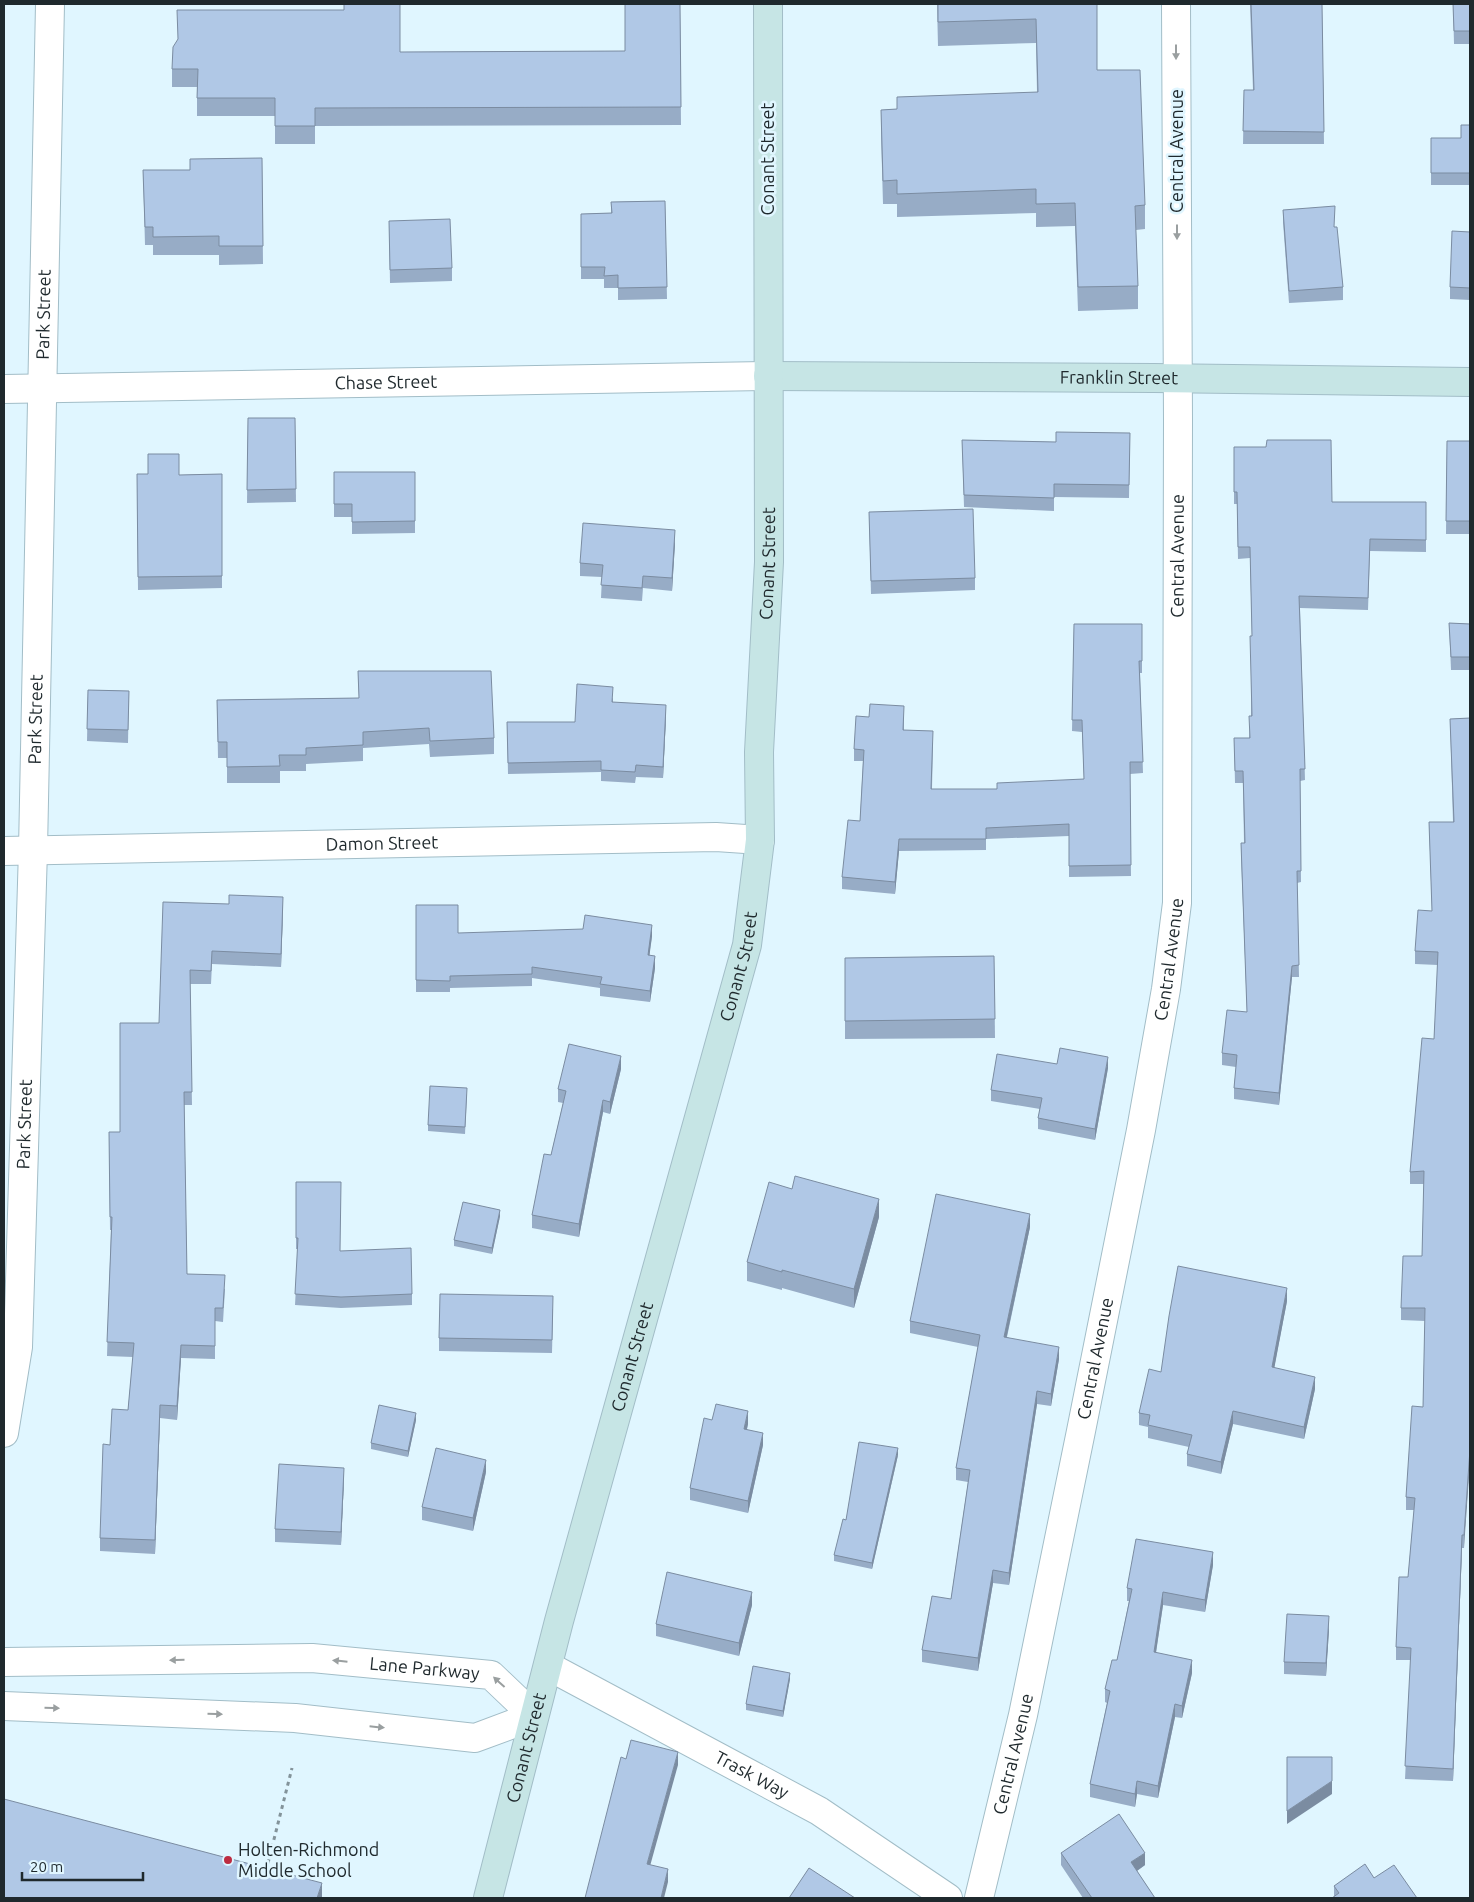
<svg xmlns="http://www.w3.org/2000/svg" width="1474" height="1902" viewBox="0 0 1474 1902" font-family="Ubuntu,sans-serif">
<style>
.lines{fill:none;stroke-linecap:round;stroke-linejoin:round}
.street-casing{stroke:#a2bdc7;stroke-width:30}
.secondary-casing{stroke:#a2bdc7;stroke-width:30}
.path{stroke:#83939a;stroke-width:3;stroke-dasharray:4 4;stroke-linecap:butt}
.street{stroke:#fff;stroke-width:28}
.secondary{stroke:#c6e5e5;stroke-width:28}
.wall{fill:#97acc6}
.shaded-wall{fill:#7b8ca1}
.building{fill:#b0c8e6;stroke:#7b8ca1}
.oneway{fill:#9a9fa0}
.poi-dot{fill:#bd2c41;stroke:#e0f6ff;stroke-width:2}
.labels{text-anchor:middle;stroke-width:5;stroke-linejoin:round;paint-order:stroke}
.street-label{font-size:18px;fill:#1f292d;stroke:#e0f6ff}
.poi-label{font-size:18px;fill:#1f292d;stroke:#e0f6ff;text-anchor:start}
</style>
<rect width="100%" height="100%" fill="#e0f6ff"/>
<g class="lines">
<g class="street-casing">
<g id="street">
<path id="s1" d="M4,389L768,376"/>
<path id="s2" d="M4,851L716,837L760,840"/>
<path id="s3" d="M4,1433L18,1347L33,850L50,4"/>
<path id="s4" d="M4,1662L312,1658L491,1675L534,1716L475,1738L295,1718L4,1706"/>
<path id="s5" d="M548,1666L819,1811L948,1898"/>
<path id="s6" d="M979,1898L1023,1715L1081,1431L1141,1130L1166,989L1177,903L1178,420L1176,4"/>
</g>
</g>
<g class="secondary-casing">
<g id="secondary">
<path id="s7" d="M768,376L1154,378L1470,382"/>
<path id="s8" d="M488,1898L559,1621L747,945L760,840L759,752L769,562L768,4"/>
</g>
</g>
<path class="path" d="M266,1871L292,1768"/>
<use href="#street" class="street"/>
<use href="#secondary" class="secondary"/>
</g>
<g class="wall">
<path d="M680,4L681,125L315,126V144H275V116H197V87H172V69L400,52L625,51Z"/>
<path d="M937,4H1097V70L1145,205V229L1136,230L1138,286V309L1078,311L1075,226L1036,227V213L897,217V204H883L881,133V110L897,109L1037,92L1036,43L938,46Z"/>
<path d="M1250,4H1322L1324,144H1243L1244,90H1253Z"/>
<path d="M1453,4H1470V44H1454Z"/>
<path d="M1470,125V185H1431V138H1461Z"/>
<path d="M262,158L263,264L219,265V255H153V245H145L143,170H190Z"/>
<path d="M665,201L667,299L618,300V288H604V279H581V214L611,213V202Z"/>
<path d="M1283,210L1335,227L1343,287V300L1289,303L1283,222Z"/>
<path d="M389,221L452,268V281L390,283Z"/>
<path d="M1470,232V300L1450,299V287Z"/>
<path d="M248,418H295L296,502L247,503Z"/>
<path d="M1130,433L1129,498L1054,497V511L964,507L962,440L1056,442Z"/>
<path d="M1447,441H1470V534H1446Z"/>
<path d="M1234,447L1332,502H1426V552L1370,551L1368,610L1300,608L1305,780L1300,781L1301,882L1297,883L1299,977H1292L1279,1105L1234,1099V1088L1236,1067L1222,1065V1053L1247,1012L1241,855V843H1244L1243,783H1235L1234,738H1249L1251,716L1252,636L1250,558L1238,559L1237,504H1234Z"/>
<path d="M334,472H415V533L352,534V517H334Z"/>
<path d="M137,474L179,475L222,474V588L138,590Z"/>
<path d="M869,512L975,578V590L871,594Z"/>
<path d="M675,543L672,591L643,588L642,601L601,598L602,577L580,576V563Z"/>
<path d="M1449,623L1470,624V670H1451Z"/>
<path d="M1074,624H1142V673H1140L1143,773L1130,774L1131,876L1069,877V836L986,839V850L899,851L895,894L842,889V877L860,821L863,761H854V749L869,717L904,718V730L933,743L932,789H997L1084,779L1082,732L1072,731Z"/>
<path d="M358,671L494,738V754L430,757L429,744L363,748V761L306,764V771H280V783H227V758H218L217,700L359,698Z"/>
<path d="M88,690L129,691L128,743L87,741Z"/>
<path d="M613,698V702L666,717L663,778L636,777L635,783L601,781V772L508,774L507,722H575Z"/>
<path d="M1470,718L1464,1548H1462L1453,1781L1405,1779L1411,1660H1396V1647L1408,1577L1414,1510H1406V1497L1423,1407L1425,1321L1401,1320V1308L1422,1256L1424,1184H1410V1172L1434,1039L1438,965L1415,964V951L1432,911L1429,822H1453L1450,719Z"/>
<path d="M229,904L283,910L281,967L212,964L211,984H190L192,1105H184L187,1274L225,1289L223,1322L215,1321V1359L181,1358L177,1420L160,1418L155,1554L100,1551V1538L110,1445L128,1410L133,1357L107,1356L111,1230H110L109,1132H120L159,1023Z"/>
<path d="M416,905L458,933L652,936L649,956L655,968L650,1002L600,996V988L532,978V986L450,988V992H416Z"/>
<path d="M994,956L995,1038L845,1039V958Z"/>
<path d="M1057,1064L1108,1068L1095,1140L1038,1129V1118L1040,1109L991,1101V1090Z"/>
<path d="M621,1069L610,1114L603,1112L579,1237L532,1228V1215L551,1155L563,1103L558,1102V1089Z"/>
<path d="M467,1094L465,1134L428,1131V1125Z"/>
<path d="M296,1182L340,1251L412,1294V1305L341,1308L295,1305L298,1249H296Z"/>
<path d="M500,1216L492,1254L454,1246V1240Z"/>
<path d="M879,1217L854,1308L782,1288V1290L747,1281V1262Z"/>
<path d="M1030,1227L1007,1337L1059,1359L1051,1406L1037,1404L1009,1585L993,1583L978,1671L922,1662V1650L951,1599L968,1482L956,1480V1468L978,1347L910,1333V1321Z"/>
<path d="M1287,1301L1274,1368L1315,1389L1304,1439L1233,1424L1221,1474L1187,1466V1454L1189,1447L1148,1438V1427L1139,1425V1413L1161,1372Z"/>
<path d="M553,1309L552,1353L439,1351V1338Z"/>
<path d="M416,1420L408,1457L371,1449V1443Z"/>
<path d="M712,1420L748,1424L747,1429L763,1445L748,1513L690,1500V1488Z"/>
<path d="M898,1455L872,1569L834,1561V1555L846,1520Z"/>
<path d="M486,1472L473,1531L422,1520V1507Z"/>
<path d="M344,1480L341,1545L275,1542V1529Z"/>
<path d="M1213,1565L1205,1612L1163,1605L1156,1653L1192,1673L1182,1718L1175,1717L1158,1798L1137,1794L1135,1807L1090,1797V1784L1107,1703L1105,1702V1689L1117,1660L1129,1601H1127V1588Z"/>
<path d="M752,1605L739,1656L656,1636V1624Z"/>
<path d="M1329,1629L1326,1676L1284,1674V1662Z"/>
<path d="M790,1679L783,1717L746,1710V1704Z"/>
<path d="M1061,1853L1145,1865L1137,1871L1155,1898H1083L1061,1865Z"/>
<path d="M1374,1878L1334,1897V1886Z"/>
</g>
<g class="shaded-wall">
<path d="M675,530V543L672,591V578Z"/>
<path d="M666,705V717L663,778V767Z"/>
<path d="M899,839V851L895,894V882Z"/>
<path d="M283,897V910L281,967V954Z"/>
<path d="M652,925V936L648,967V955Z"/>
<path d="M655,956V968L650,1002V991Z"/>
<path d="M1292,966V977L1279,1105V1093Z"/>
<path d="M621,1056V1069L610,1114V1102Z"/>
<path d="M1108,1057V1068L1095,1140V1129Z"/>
<path d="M603,1100V1112L579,1237V1224Z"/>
<path d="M879,1199V1217L854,1308V1289Z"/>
<path d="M500,1210V1216L492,1254V1248Z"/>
<path d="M1030,1214V1227L1004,1349V1337Z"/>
<path d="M1287,1288V1301L1272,1380V1367Z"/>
<path d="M181,1345V1358L177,1420V1406Z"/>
<path d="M1059,1347V1359L1051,1406V1394Z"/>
<path d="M1315,1377V1389L1304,1439V1427Z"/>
<path d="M1037,1391V1404L1009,1585V1573Z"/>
<path d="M160,1405V1418L155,1554V1540Z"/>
<path d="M748,1411V1424L744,1441V1429Z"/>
<path d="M1233,1411V1424L1221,1474V1462Z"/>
<path d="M416,1413V1420L408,1457V1451Z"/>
<path d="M763,1433V1445L748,1513V1501Z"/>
<path d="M898,1448V1455L872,1569V1563Z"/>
<path d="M1470,1449V1462L1464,1548V1535Z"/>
<path d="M486,1460V1472L473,1531V1518Z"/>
<path d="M344,1468V1480L341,1545V1532Z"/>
<path d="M1462,1535V1548L1453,1781V1769Z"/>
<path d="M1213,1552V1565L1205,1612V1600Z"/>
<path d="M993,1570V1583L978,1671V1658Z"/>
<path d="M752,1592V1605L739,1656V1643Z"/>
<path d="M1163,1592V1605L1154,1665V1652Z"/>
<path d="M1329,1616V1629L1326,1676V1663Z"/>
<path d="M1192,1660V1673L1182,1718V1706Z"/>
<path d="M790,1673V1679L783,1717V1711Z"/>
<path d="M1175,1704V1717L1158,1798V1786Z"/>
<path d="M678,1752V1765L647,1877V1864Z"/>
<path d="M1137,1781V1794L1135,1807V1794Z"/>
<path d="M1332,1781V1794L1287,1824V1811Z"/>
<path d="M1145,1853V1865L1131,1875V1862Z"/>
<path d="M668,1869V1882L664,1898H661Z"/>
<path d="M322,1883V1898H317Z"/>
</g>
<g class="building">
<path d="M344,4H400V52L625,51V4H680L681,107L315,108V126H275V98H197L198,69H172L173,47L178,39L177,10H344Z"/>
<path d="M938,4H1097V70H1140L1145,205L1135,206L1138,286L1078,287L1075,203L1036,204V189L897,194V180L883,181L881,110L897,109V97L1038,92L1036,19L938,22Z"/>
<path d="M1251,4H1322L1324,132L1243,131L1244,90H1254Z"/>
<path d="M1453,4H1470V31H1454Z"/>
<path d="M1461,125H1470V173H1431V138H1461Z"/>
<path d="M262,158L263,246H219V236L153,237V227H145L143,170H190V159Z"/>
<path d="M665,201L667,287L618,288V275L604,276L605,267H581V214L612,213L611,202Z"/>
<path d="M1335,206L1334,227H1337L1343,287L1289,291L1283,210Z"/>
<path d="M450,219L452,268L390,270L389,221Z"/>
<path d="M1452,231L1470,232V288L1450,287Z"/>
<path d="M248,418H295L296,489L247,490Z"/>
<path d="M1056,432L1130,433L1129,485L1054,484V498L964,495L962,440L1056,442Z"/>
<path d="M1267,440H1331L1332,502H1426V540L1370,539L1368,598L1299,596L1305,769H1300L1301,871H1297L1299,965L1292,966L1279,1093L1234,1088L1237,1055L1222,1053L1227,1010L1247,1012L1241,843H1245L1243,771H1235L1234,738H1250L1249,716H1252L1250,636H1252L1250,547H1238L1237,492H1234V447H1266Z"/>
<path d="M1447,441H1470V521H1446Z"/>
<path d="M148,454H179V475L222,474V576L138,577L137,474H148Z"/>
<path d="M334,472H415V521L352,522V504H334Z"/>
<path d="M973,509L975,578L871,581L869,512Z"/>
<path d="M583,523L675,530L672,578L643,576L642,588L601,585L603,565L580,563Z"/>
<path d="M1449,623L1470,624V657H1451Z"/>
<path d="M1074,624H1142V661H1139L1143,762H1130L1131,865L1069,866V824L986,828V839H899L895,882L842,877L848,820L860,821L864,750L854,749L856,716L869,717L870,704L904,706L903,730L933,731L931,789H997V783L1084,779L1082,720H1072Z"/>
<path d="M358,671H491L494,738L430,741L429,728L363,732V745L306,748V755H279L280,766L227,767V742H218L217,700L359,698Z"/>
<path d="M577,684L613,687L612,702L666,705L663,767L636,765L635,772L601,770V761L508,763L507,722H575Z"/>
<path d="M88,690L129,691L128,730L87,729Z"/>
<path d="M1470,718V1449L1464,1535H1462L1453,1769L1405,1766L1411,1648L1396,1647L1399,1577H1408L1415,1498L1406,1497L1412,1406L1423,1407L1425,1308H1401L1403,1256H1422L1424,1171L1410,1172L1422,1038L1434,1039L1438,952L1415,951L1418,910L1432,911L1429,822H1454L1450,719Z"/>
<path d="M229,895L283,897L281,954L212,951L211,971L190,970L192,1092H184L187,1274L225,1275L223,1308H215V1346L181,1345L177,1406L160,1405L155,1540L100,1538L103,1444L110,1445L112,1409L128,1410L134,1343L107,1342L112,1217H110L109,1132H120V1023H159L163,902L229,904Z"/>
<path d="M416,905H458V933L583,929L585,915L652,925L648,955L655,956L650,991L600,984L602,977L532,967V974L450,976V981L416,980Z"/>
<path d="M994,956L995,1019L845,1021V958Z"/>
<path d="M569,1044L621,1056L610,1102L603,1100L579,1224L532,1215L544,1154L551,1155L566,1091L558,1089Z"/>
<path d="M1060,1048L1108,1057L1095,1129L1038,1118L1042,1098L991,1090L997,1054L1057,1064Z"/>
<path d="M430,1086L467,1088L465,1127L428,1125Z"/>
<path d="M795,1176L879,1199L854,1289L782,1270V1272L747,1262L769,1182L792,1189Z"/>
<path d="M296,1182H341L340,1251L411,1248L412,1294L341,1297L295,1294L298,1238H296Z"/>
<path d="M936,1194L1030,1214L1004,1337L1059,1347L1051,1394L1037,1391L1009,1573L993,1570L978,1658L922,1650L932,1596L951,1599L970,1470L956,1468L980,1335L910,1321Z"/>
<path d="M463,1202L500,1210L492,1248L454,1240Z"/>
<path d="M1178,1266L1287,1288L1272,1367L1315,1377L1304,1427L1233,1411L1221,1462L1187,1454L1192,1435L1148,1425L1150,1415L1139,1413L1149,1369L1161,1372L1169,1316Z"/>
<path d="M440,1294L553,1296L552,1340L439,1338Z"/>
<path d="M716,1404L748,1411L744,1429L763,1433L748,1501L690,1488L704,1418L712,1420Z"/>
<path d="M379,1405L416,1413L408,1451L371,1443Z"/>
<path d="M859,1442L898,1448L872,1563L834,1555L843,1519L846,1520Z"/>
<path d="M436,1448L486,1460L473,1518L422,1507Z"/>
<path d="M279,1464L344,1468L341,1532L275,1529Z"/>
<path d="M1136,1539L1213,1552L1205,1600L1163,1592L1154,1652L1192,1660L1182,1706L1175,1704L1158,1786L1137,1781L1135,1794L1090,1784L1110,1691L1105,1689L1112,1660H1117L1132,1589L1127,1588Z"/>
<path d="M667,1572L752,1592L739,1643L656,1624Z"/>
<path d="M1287,1614L1329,1616L1326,1663L1284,1662Z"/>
<path d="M753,1666L790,1673L783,1711L746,1704Z"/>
<path d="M631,1740L678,1752L647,1864L668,1869L661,1898H585L621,1757L626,1759Z"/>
<path d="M1287,1757H1332V1781L1287,1811Z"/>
<path d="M4,1799L322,1883L317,1898H4Z"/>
<path d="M1119,1814L1145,1853L1131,1862L1155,1898H1092L1061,1853Z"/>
<path d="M1365,1864L1374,1878L1394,1865L1417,1898H1332L1339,1893L1334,1886Z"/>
<path d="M809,1868L855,1898H789Z"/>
</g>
<defs><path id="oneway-solid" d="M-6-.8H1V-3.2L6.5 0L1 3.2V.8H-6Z" transform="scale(1.25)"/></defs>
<g class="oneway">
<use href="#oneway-solid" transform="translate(1176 52) rotate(90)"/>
<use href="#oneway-solid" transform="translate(1177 232) rotate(90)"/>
<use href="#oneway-solid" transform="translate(177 1660) rotate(179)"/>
<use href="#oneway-solid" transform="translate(340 1661) rotate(-174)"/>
<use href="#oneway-solid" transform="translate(499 1682) rotate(-138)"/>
<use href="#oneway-solid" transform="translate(52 1708) rotate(2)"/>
<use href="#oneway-solid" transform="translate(215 1714) rotate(2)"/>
<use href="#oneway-solid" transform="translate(377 1727) rotate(6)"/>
</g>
<circle class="poi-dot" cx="228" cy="1860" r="5"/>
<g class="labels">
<g class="street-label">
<text transform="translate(1177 151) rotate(-90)" y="6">Central Avenue</text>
<text transform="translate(768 159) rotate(-90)" y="6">Conant Street</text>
<text dy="6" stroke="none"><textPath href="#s3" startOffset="1120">Park Street</textPath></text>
<text dy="6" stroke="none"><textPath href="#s7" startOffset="351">Franklin Street</textPath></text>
<text dy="6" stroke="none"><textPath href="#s1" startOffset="382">Chase Street</textPath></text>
<text dy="6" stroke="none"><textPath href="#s6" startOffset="1362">Central Avenue</textPath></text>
<text dy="6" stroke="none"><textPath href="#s8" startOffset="1370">Conant Street</textPath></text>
<text dy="6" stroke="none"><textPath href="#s3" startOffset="715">Park Street</textPath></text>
<text dy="6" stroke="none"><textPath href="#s2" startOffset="378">Damon Street</textPath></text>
<text dy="6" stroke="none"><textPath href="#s6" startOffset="958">Central Avenue</textPath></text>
<text dy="6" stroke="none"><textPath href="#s8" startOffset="965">Conant Street</textPath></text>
<text dy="6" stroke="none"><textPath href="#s3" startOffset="310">Park Street</textPath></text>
<text dy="6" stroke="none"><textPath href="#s8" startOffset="560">Conant Street</textPath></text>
<text dy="6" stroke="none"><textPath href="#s6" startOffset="552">Central Avenue</textPath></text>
<text dy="6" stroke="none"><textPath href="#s4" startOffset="421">Lane Parkway</textPath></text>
<text dy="6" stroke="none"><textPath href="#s8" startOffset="155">Conant Street</textPath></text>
<text dy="6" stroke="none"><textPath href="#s6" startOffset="148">Central Avenue</textPath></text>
<text dy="6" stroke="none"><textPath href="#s5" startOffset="231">Trask Way</textPath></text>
</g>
<g class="poi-label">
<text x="238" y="1856">Holten-Richmond<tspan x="238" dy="21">Middle School</tspan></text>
</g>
</g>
<rect width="1474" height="1902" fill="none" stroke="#1f292d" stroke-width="10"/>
<path d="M22 1872v8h121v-8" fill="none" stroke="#1f292d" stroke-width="2.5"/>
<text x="30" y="1872" font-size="15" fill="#1f292d" stroke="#e0f6ff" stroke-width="4" paint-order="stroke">20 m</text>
</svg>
